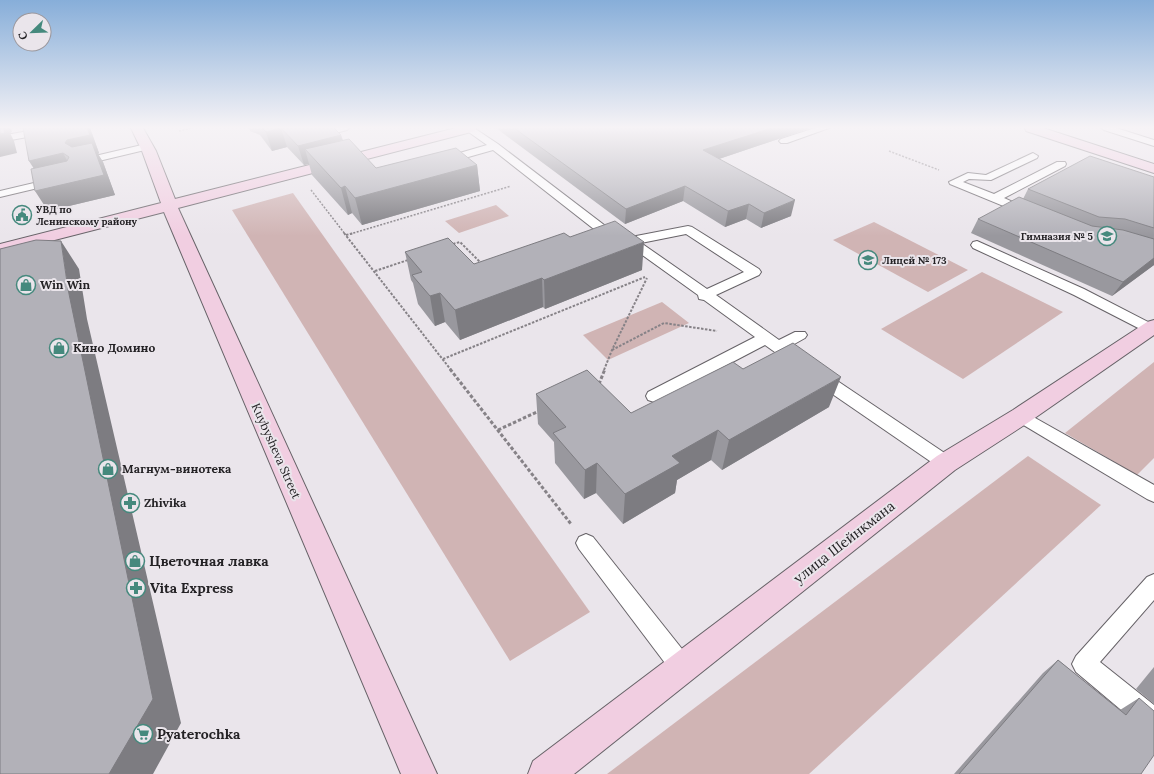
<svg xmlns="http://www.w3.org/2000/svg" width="1154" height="774" viewBox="0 0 1154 774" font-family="Lora,serif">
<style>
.green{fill:#d0b4b4}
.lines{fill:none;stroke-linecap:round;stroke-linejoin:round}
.lane-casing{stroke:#666267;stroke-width:2}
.secondary-casing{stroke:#666267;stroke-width:2}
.path-far2{stroke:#868287;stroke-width:1.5;stroke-dasharray:2 1.5;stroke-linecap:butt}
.path-far1{stroke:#868287;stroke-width:2;stroke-dasharray:2.5 1.5;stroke-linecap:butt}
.path{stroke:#868287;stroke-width:3;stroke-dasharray:3.5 2;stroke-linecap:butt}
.lane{fill:#fff;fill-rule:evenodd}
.secondary{fill:#f1cee1;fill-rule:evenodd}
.wall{fill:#99989e}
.shaded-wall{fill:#7d7c81}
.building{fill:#b2b1b8;stroke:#7d7c81}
.labels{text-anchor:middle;stroke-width:4;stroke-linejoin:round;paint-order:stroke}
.far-poi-label{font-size:10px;font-weight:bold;fill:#242225;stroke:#eae5eb;text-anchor:start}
.poi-label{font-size:12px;font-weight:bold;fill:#242225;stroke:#eae5eb;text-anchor:start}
.street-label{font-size:12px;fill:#242225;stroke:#eae5eb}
.near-street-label{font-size:14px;fill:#242225;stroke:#eae5eb}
.near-poi-label{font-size:14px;font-weight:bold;fill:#242225;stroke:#eae5eb;text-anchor:start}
</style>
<rect width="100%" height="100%" fill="#eae5eb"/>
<g class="green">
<path d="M293,193L590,612L510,661L232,210Z"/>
<path d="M496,205L509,216L459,233L445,221Z"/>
<path d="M874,222L968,270L928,292L833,240Z"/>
<path d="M982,272L1063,312L963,379L881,329Z"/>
<path d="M662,302L689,323L608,360L583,335Z"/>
<path d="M1154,362V458L1137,475L1065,433Z"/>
<path d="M1028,456L1101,505L809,774H607Z"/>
</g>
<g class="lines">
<g class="lane-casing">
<g id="lane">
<path d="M46,128H65L60,131L0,142V136Z"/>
<path d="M334,128H349L347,130L316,138L311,135L313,133Z"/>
<path d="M463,128H474L498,144L612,231L631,237L688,226L692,227L759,269L761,272L759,275L716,295L779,340L795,332H805L807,335L805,338L789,347L806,361L803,365L798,366L793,365L765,345L660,400L654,402L648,400L646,396L648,392L755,337L704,300L699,299L698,295L627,244L604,237L493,150L447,163H439L438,161L439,159L487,145ZM686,234L744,272L707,289L641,243Z"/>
<path d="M815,128H829L787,143H781L779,141L781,139Z"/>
<path d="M1102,128H1116L1154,140V146L1104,130Z"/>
<path d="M146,144L151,147L149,149L82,165L77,162L78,160Z"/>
<path d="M1033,153L1038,156L1037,158L991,180L969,179L963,182L994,194L1057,162H1065L1066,164L1065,166L1004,198L1031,210L1033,212L1031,214H1023L950,184L949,182L968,173L986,175Z"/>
<path d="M55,178L60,181L59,183L0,197V191Z"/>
<path d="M977,241L1084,289L1154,325V333L1146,332L1074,295L973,248L971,245L973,242Z"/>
<path d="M818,371L824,372L952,458L955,463L952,468L946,470L940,468L812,380L810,376L812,372Z"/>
<path d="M1021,410L1154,485V502L1147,499L1015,420L1013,416L1015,412Z"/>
<path d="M586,534L593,537L690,659L694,667L690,675L682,679L674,675L579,549L576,543L579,537Z"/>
<path d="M1154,574V600L1100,662L1154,705V733L1145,730L1076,672L1072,664L1076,656L1147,577Z"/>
</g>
</g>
<g class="secondary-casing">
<g id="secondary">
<path d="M131,128H143L156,151L175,199L456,128H476L475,131L178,208L437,774H401L164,212L0,254V244L161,203L142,151Z"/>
<path d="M1025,128H1043L1154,164V173L1026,131Z"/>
<path d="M1154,320V335L1029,422L955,470L574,774H528L533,761L937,456L1013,410L1147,322Z"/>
</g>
</g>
<g class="path-far2">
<path d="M179,131L192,128"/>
<path d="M889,151L939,170"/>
<path d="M311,190L345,234"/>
<path d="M350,234L511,186"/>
</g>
<g class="path-far1">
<path d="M344,233L451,370"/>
<path d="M346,235L354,233"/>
<path d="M453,244L460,242L482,264"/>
<path d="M375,271L408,260"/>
<path d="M612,350L664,323L717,331"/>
<path d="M443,359L645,277"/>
<path d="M604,370L612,350L647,278"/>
</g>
<g class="path">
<path d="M450,369L571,524"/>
<path d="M599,384L605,369"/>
<path d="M498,430L539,411"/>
</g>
<use href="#lane" class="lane"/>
<use href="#secondary" class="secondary"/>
</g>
<g class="wall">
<path d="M23,128H90L99,153L98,154L103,162L115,195L48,211L34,168Z"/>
<path d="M249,128H334L341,135L343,140L376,168L477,165L480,191L362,225L352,213L348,215L312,175L309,164L304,165L287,147L272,151L260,135L250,131Z"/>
<path d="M496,128H811L719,159L791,216L761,228L746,219L725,227L683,201L625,224Z"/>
<path d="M1154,177V265L1112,296L971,233L978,219L1023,199L1028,189Z"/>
<path d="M570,237L642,270L545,309L543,307L460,340L445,322L435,326L418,304L413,283L411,280L405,252L474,264Z"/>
<path d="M536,394L631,413L829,407L722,470L711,460L677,480L675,493L623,524L596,493L584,499L555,463L554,442L538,424Z"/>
<path d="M1058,660L1120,710L1139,698L1141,774H954L1043,673Z"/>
<path d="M1154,667V704L1136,689Z"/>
</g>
<g class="shaded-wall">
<path d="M0,128H11L12,132L10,133L14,141L17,153L0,157Z"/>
<path d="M87,128H90L99,153L98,154L103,162L115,195L48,211L35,191L78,159L65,143L67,140Z"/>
<path d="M281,128L287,147L272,151L266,132Z"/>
<path d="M772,128H811L701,165L703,150Z"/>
<path d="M341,135L346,154L305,149L309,164L304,165L298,146Z"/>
<path d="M63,153L74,173L41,180L29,161Z"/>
<path d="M477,165L480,191L362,225L355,198Z"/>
<path d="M345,186L352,213L348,215L341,188Z"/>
<path d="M685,186L683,201L625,224L626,209Z"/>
<path d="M795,200L791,216L761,228L764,213Z"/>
<path d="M749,204L746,219L725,227L728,211Z"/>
<path d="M61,241L79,269L87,319L181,723L153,774H109L68,289Z"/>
<path d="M644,242L642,270L545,309L544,280Z"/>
<path d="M1154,258V265L1112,296L1123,282Z"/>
<path d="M542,278L543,307L460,340L455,310Z"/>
<path d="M440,293L445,322L435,326L430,296Z"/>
<path d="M841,377L829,407L722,470L729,440Z"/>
<path d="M718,430L711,460L677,480L675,493L623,524L625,494L672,456Z"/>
<path d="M597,463L596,493L584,499L585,470Z"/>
</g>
<g class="building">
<path d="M0,128H4L5,133L0,134Z"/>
<path d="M23,128H87L90,135L67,140L65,143L72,147L92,143L104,175L35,191L31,169L67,161L69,157L63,153L29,161Z"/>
<path d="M262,128H334L341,135L298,146L281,128L266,132Z"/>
<path d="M514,128H772L703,150L795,200L764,213L749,204L728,211L685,186L626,209Z"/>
<path d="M349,139L376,168L456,148L477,165L355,198L345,186L341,188L305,149Z"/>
<path d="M1090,156L1154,177V228L1125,219L1099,217L1028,189Z"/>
<path d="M1019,197L1092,226L1123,230L1154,239V258L1123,282L978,219Z"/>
<path d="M615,221L644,242L544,280L542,278L455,310L440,293L430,296L412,275L422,272L405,252L448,238L474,264L564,233L570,237Z"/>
<path d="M36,240L61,241L68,289L153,699L109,774H0V249Z"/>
<path d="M793,343L841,377L729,440L718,430L672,456L680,463L625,494L597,463L585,470L553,433L566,427L536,394L587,370L631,413L733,362L743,369Z"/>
<path d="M1058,660L1126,715L1139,698L1154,711V755L1141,774H959Z"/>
</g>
<linearGradient id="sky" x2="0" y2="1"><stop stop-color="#87aed9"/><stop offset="0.54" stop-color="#f6f3f6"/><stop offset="1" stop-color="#f6f3f6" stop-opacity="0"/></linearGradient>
<rect width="1154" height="236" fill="url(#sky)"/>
<defs>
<g id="civic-ring" transform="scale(1)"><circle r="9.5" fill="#eae5eb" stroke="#45897d" stroke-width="1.5"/><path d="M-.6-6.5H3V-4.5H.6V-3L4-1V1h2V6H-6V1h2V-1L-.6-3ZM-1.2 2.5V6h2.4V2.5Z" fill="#45897d"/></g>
<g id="school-ring" transform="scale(1)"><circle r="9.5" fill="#eae5eb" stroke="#45897d" stroke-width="1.5"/><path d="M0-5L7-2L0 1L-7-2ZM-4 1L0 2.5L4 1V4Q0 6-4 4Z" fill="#45897d"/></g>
<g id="shop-ring" transform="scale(1)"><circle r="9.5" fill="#eae5eb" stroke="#45897d" stroke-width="1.5"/><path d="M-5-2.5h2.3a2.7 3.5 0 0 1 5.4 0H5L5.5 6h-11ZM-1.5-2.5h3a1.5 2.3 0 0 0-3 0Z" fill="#45897d"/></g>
<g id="pharmacy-ring" transform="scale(1)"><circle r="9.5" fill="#eae5eb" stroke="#45897d" stroke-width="1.5"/><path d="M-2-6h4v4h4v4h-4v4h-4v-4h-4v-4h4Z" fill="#45897d"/></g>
<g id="supermarket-ring" transform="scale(1)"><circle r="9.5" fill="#eae5eb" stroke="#45897d" stroke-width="1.5"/><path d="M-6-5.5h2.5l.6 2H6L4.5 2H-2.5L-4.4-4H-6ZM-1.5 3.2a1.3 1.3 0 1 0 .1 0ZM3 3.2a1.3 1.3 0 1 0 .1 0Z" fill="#45897d"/></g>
</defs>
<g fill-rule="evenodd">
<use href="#civic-ring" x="22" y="215"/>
<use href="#school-ring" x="1107" y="236"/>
<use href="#school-ring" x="868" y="260"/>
<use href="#shop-ring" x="26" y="285"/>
<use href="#shop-ring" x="59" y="348"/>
<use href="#shop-ring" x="108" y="469"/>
<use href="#pharmacy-ring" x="130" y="503"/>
<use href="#shop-ring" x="135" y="561"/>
<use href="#pharmacy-ring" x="136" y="588"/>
<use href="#supermarket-ring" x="143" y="734"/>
</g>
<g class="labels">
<g class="far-poi-label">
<text x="36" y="213">УВД по<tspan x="36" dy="12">Ленинскому району</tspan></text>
<text x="1093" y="240" text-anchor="end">Гимназия № 5</text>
<text x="882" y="264">Лицей № 173</text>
</g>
<g class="poi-label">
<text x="40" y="289">Win Win</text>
<text x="73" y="352">Кино Домино</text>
<text x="122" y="473">Магнум-винотека</text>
<text x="144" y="507">Zhivika</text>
</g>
<g class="street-label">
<text transform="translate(276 451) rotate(66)" y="4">Kuybysheva Street</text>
</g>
<g class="near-street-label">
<text transform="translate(844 542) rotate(-38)" y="5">улица Шейнкмана</text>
</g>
<g class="near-poi-label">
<text x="149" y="566">Цветочная лавка</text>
<text x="150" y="593">Vita Express</text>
<text x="157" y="739">Pyaterochka</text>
</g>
</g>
<g transform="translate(32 32) rotate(247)"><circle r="19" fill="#eae5eb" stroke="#9b979c"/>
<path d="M0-3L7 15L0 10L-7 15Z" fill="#45897d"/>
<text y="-6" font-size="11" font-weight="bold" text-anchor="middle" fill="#242225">С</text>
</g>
</svg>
